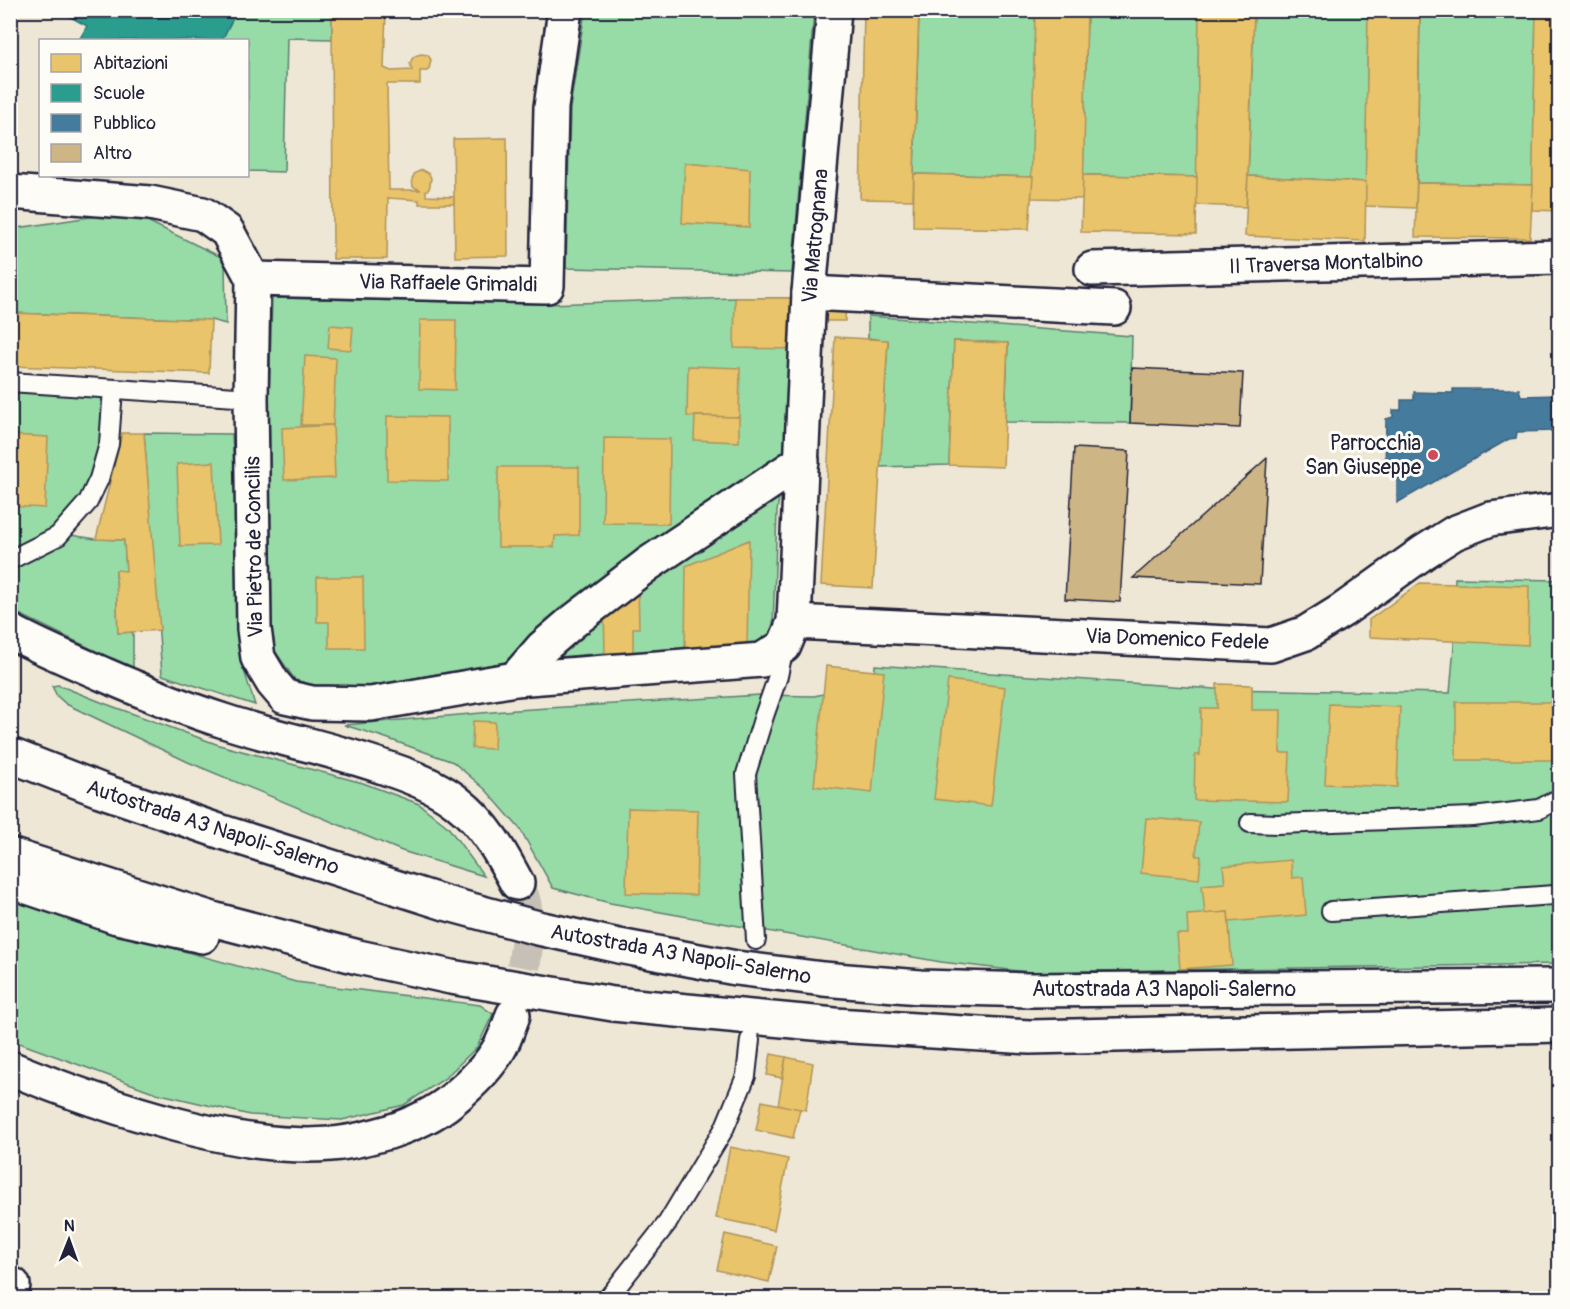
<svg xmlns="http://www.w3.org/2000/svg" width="1570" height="1309" viewBox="0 0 1570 1309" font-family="Pangolin,sans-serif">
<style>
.green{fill:#97dba7;stroke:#5c7e71;stroke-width:1.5}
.homes{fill:#e9c46a;stroke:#ad935c;stroke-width:1.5}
.schools{fill:#2a9d8f;stroke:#287876;stroke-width:1.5}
.public{fill:#457b9d;stroke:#3a6080;stroke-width:1.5}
.building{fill:#ceb585;stroke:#22223b;stroke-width:1.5}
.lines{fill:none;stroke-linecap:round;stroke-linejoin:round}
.highway-tunnel{stroke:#c6c0b6;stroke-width:33;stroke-dasharray:33 16;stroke-linecap:butt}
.lane-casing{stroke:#22223b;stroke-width:22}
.street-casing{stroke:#22223b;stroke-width:38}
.highway-casing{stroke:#22223b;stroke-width:38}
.lane{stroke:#fdfcf7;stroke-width:18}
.street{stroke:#fdfcf7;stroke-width:33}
.highway{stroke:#fdfcf7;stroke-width:33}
.poi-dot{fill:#d1495b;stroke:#fdfcf7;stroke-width:2}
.labels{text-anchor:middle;stroke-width:6;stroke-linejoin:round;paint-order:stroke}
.street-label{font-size:21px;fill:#22223b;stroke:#fdfcf7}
.poi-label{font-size:21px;fill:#22223b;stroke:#fdfcf7;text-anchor:end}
</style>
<rect width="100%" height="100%" fill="#efe7d5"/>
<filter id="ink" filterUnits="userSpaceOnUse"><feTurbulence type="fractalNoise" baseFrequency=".0167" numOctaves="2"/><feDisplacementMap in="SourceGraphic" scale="12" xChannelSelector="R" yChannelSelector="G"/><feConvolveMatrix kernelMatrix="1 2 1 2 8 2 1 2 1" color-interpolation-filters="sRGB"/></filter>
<g filter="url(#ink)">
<g class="green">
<path d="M330,10L332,12V39L287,38L284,172L248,171V40H221L237,11Z"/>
<path d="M793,10L814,12L792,273L566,268L570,108L585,11Z"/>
<path d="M919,11H1035L1033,177L914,174Z"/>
<path d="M1087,11H1199L1197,177L1083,175Z"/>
<path d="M1254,11H1368L1366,182L1248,176Z"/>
<path d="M1420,11H1536L1533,185L1417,183Z"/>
<path d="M110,214H133L225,259L226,324L211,320L11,313V229Z"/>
<path d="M272,298L546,304L735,298H793V349L785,453L777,512L773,626L770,636L747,649L605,653L513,661L369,686L314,685L295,680L275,651L272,628L269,399Z"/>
<path d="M868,316L1132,336L1130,423L1005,422L1008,343L954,341L949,465L880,467L888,341L868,338Z"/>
<path d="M10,389L105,395L102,442L93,477L80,502L50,533L10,553Z"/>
<path d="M144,433L232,434L239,551L241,661L255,705L162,675Z"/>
<path d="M70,535L96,539L124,540L126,571H116L118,633L133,632V669L11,610V568L22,564Z"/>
<path d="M1455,578L1559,580V964L1028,972L941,962L610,903L553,888L520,829L486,790L453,762L383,737L344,725L516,710L760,695L814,696L874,683L875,665L1215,689L1450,693L1454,646Z"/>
<path d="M58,685L106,704L219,745L363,783L419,804L448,827L484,876L402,851L188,762L66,704L57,696L52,686Z"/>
<path d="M11,896L129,936L296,982L480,1005L493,1014L477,1047L444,1079L404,1105L342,1120L250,1115L156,1093L11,1040Z"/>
</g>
<g class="homes">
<path d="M864,10H919L913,200L860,199Z"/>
<path d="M1035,10H1087L1083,199L1031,198Z"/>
<path d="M1199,10H1254L1248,176L1246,207L1196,205Z"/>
<path d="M1368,10H1420L1416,208L1365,206Z"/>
<path d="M1536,10H1560V211L1532,210Z"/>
<path d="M386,11L384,68L391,71L412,70L410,64L412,59L415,56L421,54L428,55L431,60L429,69L427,71H420V84H387L389,190H421L413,187L412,179L415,173L422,170L429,174L431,178L430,185L429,189L426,191V196L454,197V204H419V200L388,198L387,259H333L332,12Z"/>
<path d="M507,138L508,256L455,257L453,139Z"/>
<path d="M685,163L750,169L749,227L682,223Z"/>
<path d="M914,174L1033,177L1029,229L913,227Z"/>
<path d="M1083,175L1197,177L1196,234L1081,232Z"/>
<path d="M1248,176L1366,182L1365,241L1245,236Z"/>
<path d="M1417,183L1533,185L1530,238L1415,237Z"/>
<path d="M735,298H793V349L734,348Z"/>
<path d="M820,300L846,301L845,321H819Z"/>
<path d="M10,313L211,320L209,373L10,366Z"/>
<path d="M420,320H456L455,390L419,389Z"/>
<path d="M330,325L353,327L351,350L328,348Z"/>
<path d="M835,337L888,340L873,588L821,585Z"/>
<path d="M954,341L1008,343L1003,467L949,465Z"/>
<path d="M305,356L336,358L333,425H301Z"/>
<path d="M688,366L740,368L739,417L687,416Z"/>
<path d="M387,416L448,417V481L387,480Z"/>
<path d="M695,416L739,417V442L694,440Z"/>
<path d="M333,425L335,478L284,480L282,428Z"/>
<path d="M122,433H144L160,630L118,633L116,570L126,571L124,540L96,539Z"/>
<path d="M10,435L48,437L45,508L10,506Z"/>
<path d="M604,438L670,439L669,524L603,523Z"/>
<path d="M214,462L218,545L180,546L177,464Z"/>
<path d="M498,467H579V535L555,536L554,547H498Z"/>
<path d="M749,540L747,649L685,651L686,566Z"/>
<path d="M317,577H363L364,648H329V622H317Z"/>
<path d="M1420,583L1529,586L1528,645L1369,637V620Z"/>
<path d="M638,585L639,628H633V653H605L604,605Z"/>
<path d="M826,666L884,672L872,793L814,786Z"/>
<path d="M948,680L1005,687L991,806L934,799Z"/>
<path d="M1217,684L1252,685V710H1281L1280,753H1290L1288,802L1194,800L1195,755H1200L1201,708H1217Z"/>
<rect x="1456" y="702" width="104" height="58"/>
<path d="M1329,704L1400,707L1397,787L1325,784Z"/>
<path d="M473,721L495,722L494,749L472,748Z"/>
<path d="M628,808L698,810L696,895L626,893Z"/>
<path d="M1146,818L1199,822L1196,856H1201L1199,879L1141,873Z"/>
<path d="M1291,860L1292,878L1303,877L1306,915L1229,922L1228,912L1205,914L1202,885L1225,883L1223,866Z"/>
<path d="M1228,912L1232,965L1180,969L1177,934H1188L1187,915Z"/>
<path d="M771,1054L786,1057L782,1078L767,1075Z"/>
<path d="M786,1057L813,1063L806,1110L778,1106Z"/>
<path d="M762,1101L800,1109L793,1138L756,1130Z"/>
<path d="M730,1147L788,1159L774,1230L716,1218Z"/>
<path d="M725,1234L777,1246L769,1282L717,1270Z"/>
</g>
<path class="schools" d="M67,10H237L222,40H79L87,26L65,14Z"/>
<path class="public" d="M1453,389H1519L1521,396L1556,395V431L1517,432L1516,438L1509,439L1397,503V472H1385L1386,419L1393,417V410H1401V400H1414V392L1453,393Z"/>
<g class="building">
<path d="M1132,368L1243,373L1240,428L1130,423Z"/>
<path d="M1074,448L1129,451L1120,602L1065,599Z"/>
<path d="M1267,458L1260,584L1133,578Z"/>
</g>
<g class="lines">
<path class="highway-tunnel" d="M513,1015C521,979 532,942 525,905C524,897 520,890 517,883"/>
<g class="lane-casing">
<g id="lane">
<path d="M10,382L251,398"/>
<path d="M10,560L58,536L88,502L99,479L109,444L113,389"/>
<path d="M1250,823L1277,824L1473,817L1539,809L1560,798"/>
<path d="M1331,911L1554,895L1560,893"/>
<path d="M756,940L746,774L764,716L778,676L784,646"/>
<path d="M608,1298L668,1222L724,1129L746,1076L750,1040"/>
</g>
</g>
<g class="street-casing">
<g id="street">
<path d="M10,192L150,203L203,214L227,231L253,279L251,398L254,629L258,658L273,683L285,697L312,703L371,704L515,679L762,660L784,646L794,622L809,293L834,10"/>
<path d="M1092,269L1560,257"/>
<path d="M253,279L547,286L551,107L565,10"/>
<path d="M809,293L1114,308"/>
<path d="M794,622L1271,645L1306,633L1343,610L1424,552L1454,533L1490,519L1560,510"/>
<path d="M515,679L542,648L571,623L648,564L802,461"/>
<path d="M10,1285H13"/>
</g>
</g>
<g class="highway-casing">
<g id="highway">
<path d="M10,631C41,648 73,661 105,675C144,692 183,708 224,721C278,739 335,749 389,769C413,777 439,787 458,803C485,824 501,853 517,883"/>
<path d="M10,755L100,790L222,832L445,903L538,928L619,946L736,968L823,979L920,987L1030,990L1560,986"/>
<path d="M10,855L216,920L358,957L451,977L613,1004L835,1025L1030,1037L1560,1025"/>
<path d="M10,881L117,917L202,936"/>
<path d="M10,1068C66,1091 121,1110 178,1125C229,1138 279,1148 331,1144C350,1143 371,1137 389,1132C413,1124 434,1115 453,1099C470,1085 488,1068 499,1049C505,1039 509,1026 513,1015"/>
</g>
</g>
<use href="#lane" class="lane"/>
<use href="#street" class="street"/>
<use href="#highway" class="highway"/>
</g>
</g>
<circle class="poi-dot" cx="1433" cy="455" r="6"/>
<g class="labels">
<g class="street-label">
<text transform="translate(815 236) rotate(-85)" y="7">Via Matrognana</text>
<text transform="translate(1326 263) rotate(-2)" y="7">II Traversa Montalbino</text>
<text transform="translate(448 283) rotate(1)" y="7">Via Raffaele Grimaldi</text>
<text transform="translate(254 547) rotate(-91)" y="7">Via Pietro de Concilis</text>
<text transform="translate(1177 639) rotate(2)" y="7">Via Domenico Fedele</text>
<text transform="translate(213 827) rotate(18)" y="7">Autostrada A3 Napoli-Salerno</text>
<text transform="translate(681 954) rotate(10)" y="7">Autostrada A3 Napoli-Salerno</text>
<text x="1164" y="996">Autostrada A3 Napoli-Salerno</text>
</g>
<g class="poi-label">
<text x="1421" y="450">Parrocchia<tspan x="1421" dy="24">San Giuseppe</tspan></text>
</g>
</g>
<rect width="1570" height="1309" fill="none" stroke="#fdfcf7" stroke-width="36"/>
<rect x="18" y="18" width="1534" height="1273" fill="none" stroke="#22223b" stroke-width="2" filter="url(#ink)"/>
<rect x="39" y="39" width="210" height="138" fill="#fdfcf7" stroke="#a5a5ac" stroke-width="1.5"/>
<rect x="51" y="54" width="30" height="18" fill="#e9c46a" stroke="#a5a5ac" stroke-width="1.5"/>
<text x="93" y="69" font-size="18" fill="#22223b">Abitazioni</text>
<rect x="51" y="84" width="30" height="18" fill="#2a9d8f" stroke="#a5a5ac" stroke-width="1.5"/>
<text x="93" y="99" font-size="18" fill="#22223b">Scuole</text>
<rect x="51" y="114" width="30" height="18" fill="#457b9d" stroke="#a5a5ac" stroke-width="1.5"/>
<text x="93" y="129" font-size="18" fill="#22223b">Pubblico</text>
<rect x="51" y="144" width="30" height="18" fill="#ceb585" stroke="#a5a5ac" stroke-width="1.5"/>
<text x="93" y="159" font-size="18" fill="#22223b">Altro</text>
<g transform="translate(69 1240) rotate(1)" stroke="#fdfcf7" stroke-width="4.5" paint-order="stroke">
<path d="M0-4.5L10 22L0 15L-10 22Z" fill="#22223b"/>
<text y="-9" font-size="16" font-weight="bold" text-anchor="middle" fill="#22223b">N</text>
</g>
</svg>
